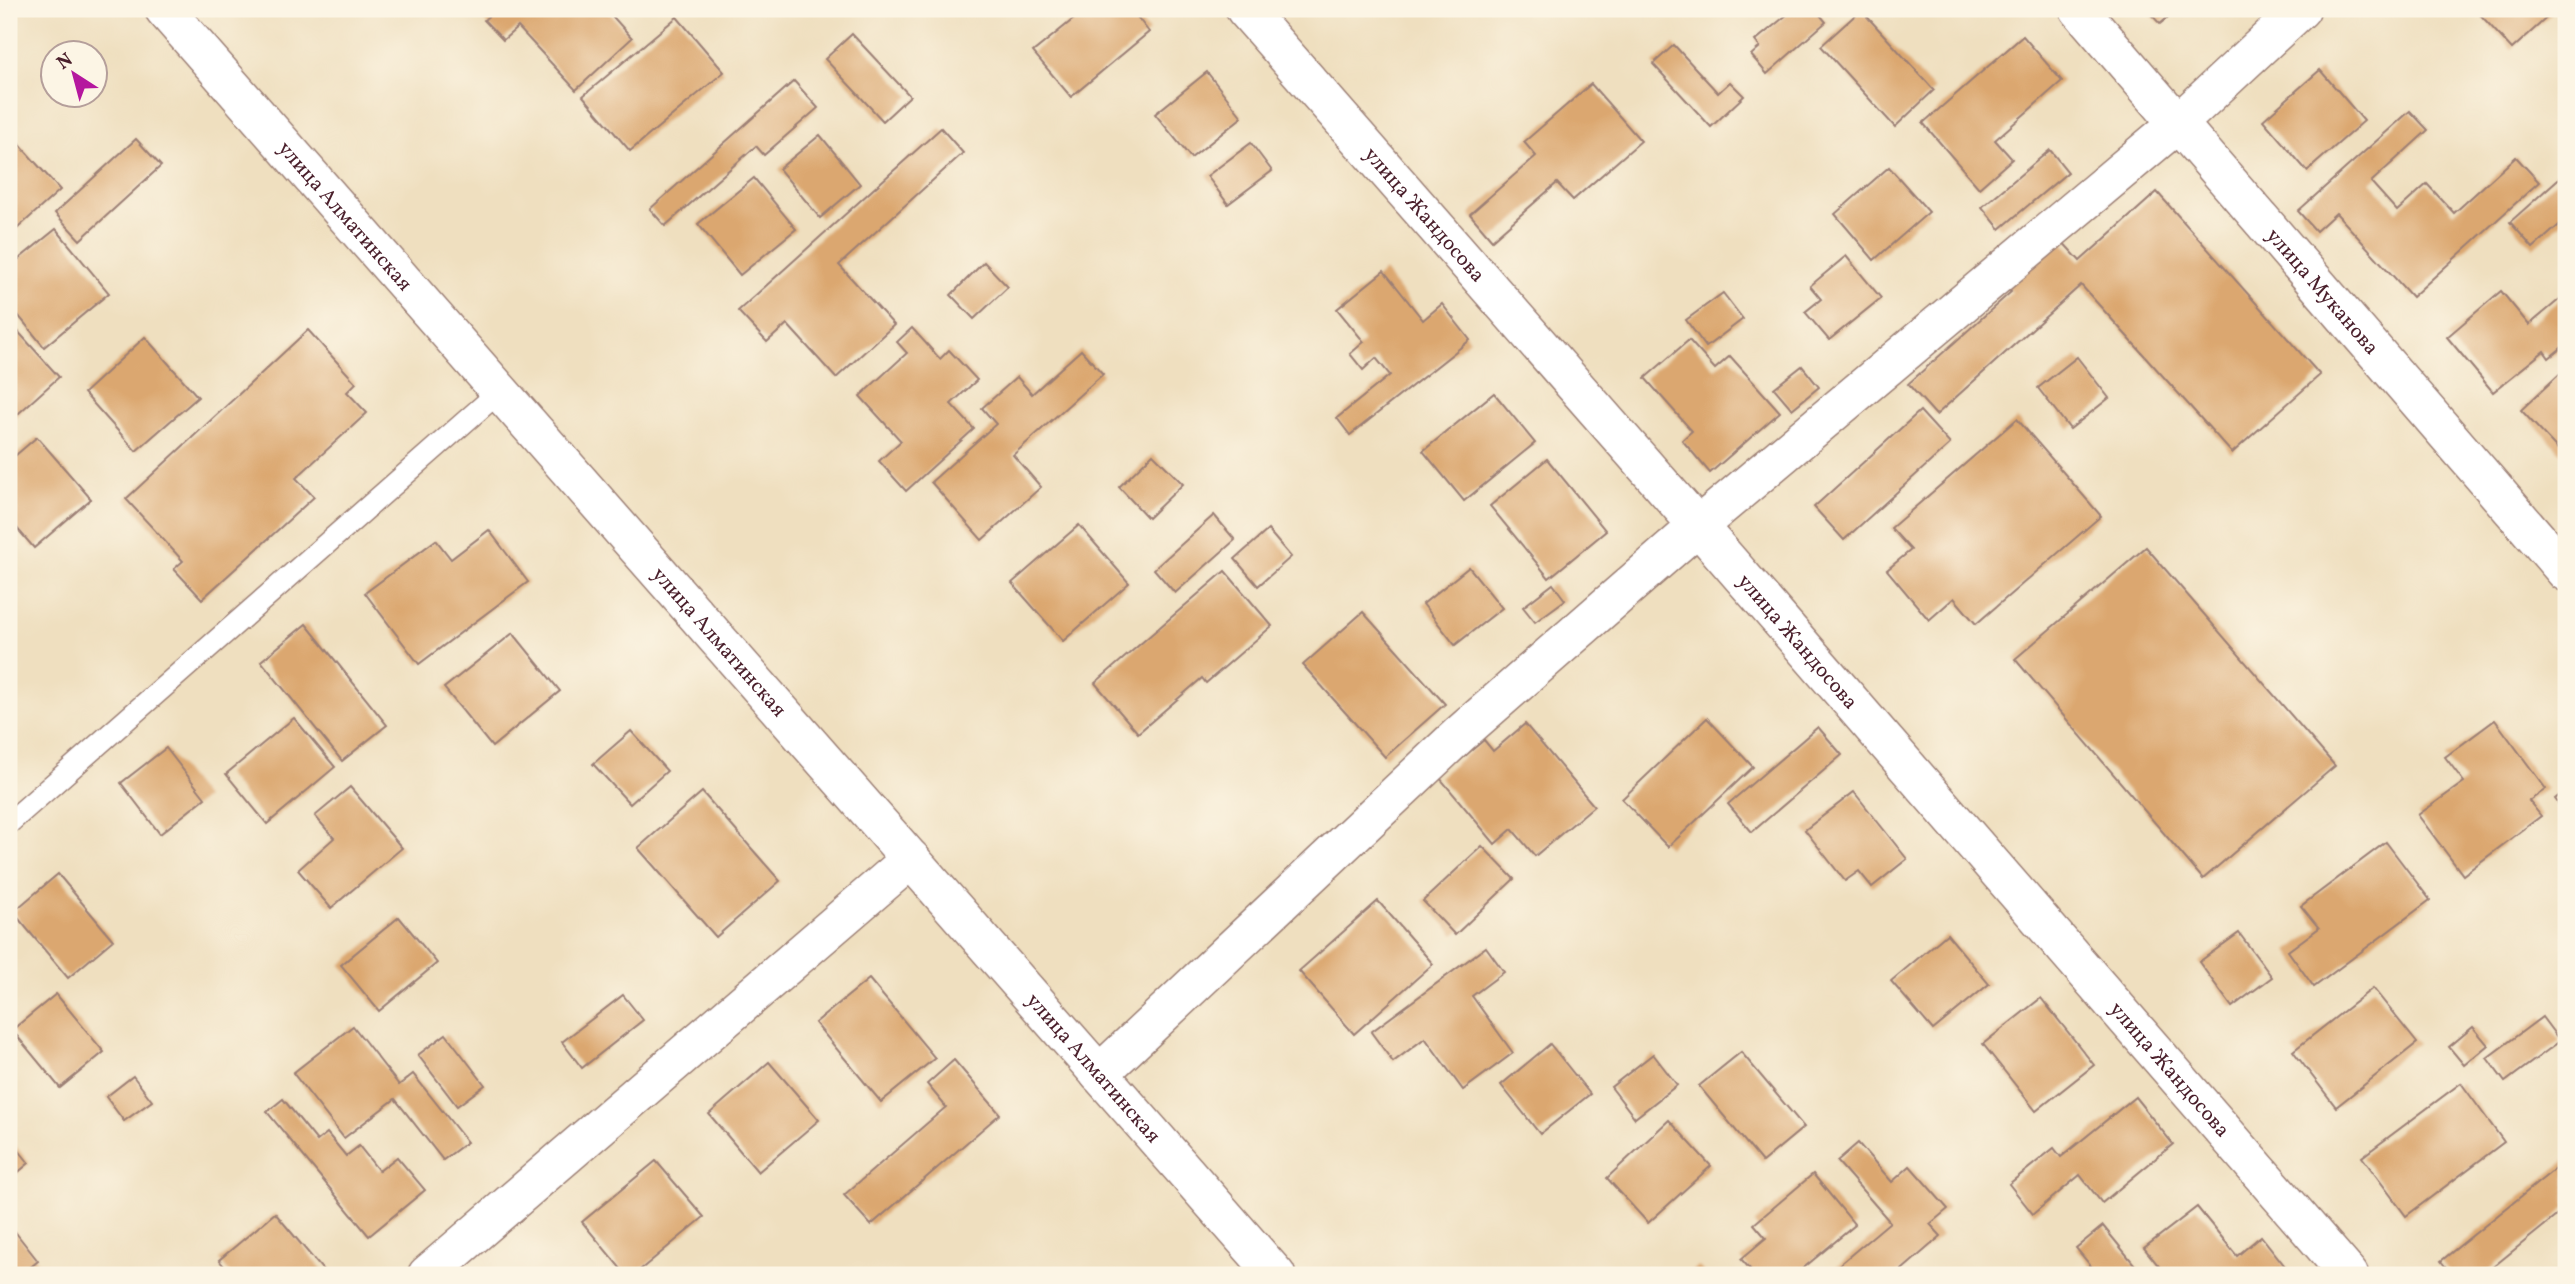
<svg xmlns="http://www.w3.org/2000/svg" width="2575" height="1284" viewBox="0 0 2575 1284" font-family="Vollkorn,serif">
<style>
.building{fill:#dba770}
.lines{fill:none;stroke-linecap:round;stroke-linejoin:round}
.service-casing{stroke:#9c7f75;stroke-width:24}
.minor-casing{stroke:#9c7f75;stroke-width:41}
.tertiary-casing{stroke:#9c7f75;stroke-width:41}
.service{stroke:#fff;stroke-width:21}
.minor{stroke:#fff;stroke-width:38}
.tertiary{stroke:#fff;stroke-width:38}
.labels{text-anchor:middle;stroke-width:6;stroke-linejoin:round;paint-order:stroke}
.street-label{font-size:21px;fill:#4a1f2b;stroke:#fcf5e5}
</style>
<rect width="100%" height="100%" fill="#fcf5e5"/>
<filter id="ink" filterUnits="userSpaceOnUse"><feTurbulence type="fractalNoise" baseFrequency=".0143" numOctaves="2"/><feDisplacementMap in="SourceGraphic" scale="14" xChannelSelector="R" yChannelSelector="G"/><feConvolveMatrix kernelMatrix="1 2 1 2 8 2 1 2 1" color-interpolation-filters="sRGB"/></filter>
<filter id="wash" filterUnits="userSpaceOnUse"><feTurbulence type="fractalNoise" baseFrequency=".00686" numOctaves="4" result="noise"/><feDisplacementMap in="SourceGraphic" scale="28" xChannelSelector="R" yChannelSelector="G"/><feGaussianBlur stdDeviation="1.57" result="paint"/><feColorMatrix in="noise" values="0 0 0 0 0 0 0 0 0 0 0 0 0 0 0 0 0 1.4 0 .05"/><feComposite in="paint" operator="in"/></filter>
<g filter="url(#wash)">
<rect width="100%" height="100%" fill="#efdfbf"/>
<g id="blocks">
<g class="building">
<path d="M496,9H606L632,38L576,90L518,27L503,40L484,20Z"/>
<path d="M1086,9H1131L1149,32L1071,97L1033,52Z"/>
<path d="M1794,9H1815L1826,22L1767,74L1751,55L1760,47L1755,41Z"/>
<path d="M2146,9H2178L2160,24Z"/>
<path d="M2475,9H2548L2552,13L2512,49Z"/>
<path d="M1861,10L1934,90L1895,127L1821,46Z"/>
<path d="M677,17L724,72L630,151L583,96Z"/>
<path d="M852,34L910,96L883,121L825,59Z"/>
<path d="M2023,36L2062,81L1995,140L2012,159L1979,188L1923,123Z"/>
<path d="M1674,45L1718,93L1730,82L1744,96L1711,127L1653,64Z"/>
<path d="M2320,70L2364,121L2307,171L2263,120Z"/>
<path d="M1207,72L1242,117L1191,158L1155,114Z"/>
<path d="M794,81L818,108L764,155L756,146L665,226L650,209Z"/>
<path d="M1591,84L1641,141L1573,200L1557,183L1492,240L1470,214L1536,156L1524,142Z"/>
<path d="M2410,111L2428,130L2371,182L2397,211L2427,184L2454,213L2516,157L2539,182L2412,297L2336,213L2316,231L2298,211Z"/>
<path d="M941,128L963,153L839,265L894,325L836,378L787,324L767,342L738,311Z"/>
<path d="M820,135L860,184L820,218L779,169Z"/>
<path d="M136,139L161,166L80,240L55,213Z"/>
<path d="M1251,143L1272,171L1228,204L1207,176Z"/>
<path d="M19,144L60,190L9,236V153Z"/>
<path d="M2050,150L2068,172L2000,229L1982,207Z"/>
<path d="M1889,167L1929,212L1874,260L1835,214Z"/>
<path d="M2566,172V219L2533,248L2510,222Z"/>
<path d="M754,178L796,229L740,275L698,224Z"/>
<path d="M2157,192L2320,375L2232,453L2081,285L1936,415L1908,384L2011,292L2005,285L2059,238L2080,261Z"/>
<path d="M56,229L109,293L44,347L9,304V267Z"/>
<path d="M1846,256L1881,298L1829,340L1805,312L1821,299L1810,286Z"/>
<path d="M984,262L1008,287L974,319L951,295Z"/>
<path d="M1384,271L1423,320L1442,304L1470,340L1350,435L1337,418L1390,375L1376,358L1363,370L1350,354L1364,342L1337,309Z"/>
<path d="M2501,291L2529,325L2566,294V344L2549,358L2544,351L2493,392L2447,337Z"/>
<path d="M1723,293L1743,319L1706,347L1686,320Z"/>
<path d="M14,327L59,377L9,422V333Z"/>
<path d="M912,328L940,359L949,350L977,380L951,404L974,429L906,491L879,461L901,441L860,396L907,353L897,342Z"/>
<path d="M308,330L356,383L347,392L367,413L296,478L314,497L202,599L174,569L183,561L126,499Z"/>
<path d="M145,337L198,397L136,451L84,393Z"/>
<path d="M1689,340L1715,369L1730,356L1780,412L1710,473L1682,440L1692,431L1645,378Z"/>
<path d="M1081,350L1103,374L1013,455L1041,487L982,540L931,482L996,424L982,408L1017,377L1032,394Z"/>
<path d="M2077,357L2109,398L2070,429L2038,388Z"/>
<path d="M1802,366L1819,387L1792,409L1774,388Z"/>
<path d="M2566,368V458L2521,410Z"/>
<path d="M1494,393L1535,443L1464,501L1423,451Z"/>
<path d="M1920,411L1950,444L1844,540L1814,507Z"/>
<path d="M2017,419L2101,516L1976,624L1954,598L1929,620L1887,570L1911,550L1891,528Z"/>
<path d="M37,437L91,499L34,548L9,519V461Z"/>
<path d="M1153,454L1183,484L1148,518L1119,487Z"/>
<path d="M1547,459L1606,531L1549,578L1490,506Z"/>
<path d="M1214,515L1235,540L1175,593L1154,569Z"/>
<path d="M1079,525L1129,583L1063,641L1012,583Z"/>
<path d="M489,530L528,582L419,664L365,593L436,540L451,559Z"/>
<path d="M1268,530L1291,557L1258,586L1235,559Z"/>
<path d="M2146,547L2335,766L2203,879L2015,659Z"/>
<path d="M1469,567L1502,608L1455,645L1423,604Z"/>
<path d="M1225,571L1272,626L1206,683L1202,678L1138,733L1095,683Z"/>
<path d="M1553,584L1565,600L1535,622L1523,607Z"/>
<path d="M1363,612L1445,704L1385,757L1303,665Z"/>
<path d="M306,624L387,725L342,761L261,661Z"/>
<path d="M513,633L560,691L492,747L444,688Z"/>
<path d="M294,718L335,767L267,824L226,774Z"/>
<path d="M1707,718L1753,767L1668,847L1622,799Z"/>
<path d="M2495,720L2546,789L2529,801L2541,816L2463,875L2418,815L2464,782L2445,757Z"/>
<path d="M1525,724L1594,806L1535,856L1512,829L1495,844L1439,777L1484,740L1493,751Z"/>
<path d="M1818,727L1842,755L1752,832L1728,804Z"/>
<path d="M631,731L667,771L630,804L593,764Z"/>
<path d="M166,748L205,798L160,834L121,783Z"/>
<path d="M350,787L402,848L331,908L298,870L334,838L315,816Z"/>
<path d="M2566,790V814L2555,799Z"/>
<path d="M702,792L780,881L716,937L638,848Z"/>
<path d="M1854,792L1907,859L1872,887L1859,871L1845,881L1805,830Z"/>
<path d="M2386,842L2430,900L2314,987L2288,951L2319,928L2301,906Z"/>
<path d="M1482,846L1514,879L1455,935L1423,901Z"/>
<path d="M58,874L113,940L68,978L13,912Z"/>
<path d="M1378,901L1433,964L1354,1034L1299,971Z"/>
<path d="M399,917L437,963L379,1011L341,965Z"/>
<path d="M2239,933L2272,977L2232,1007L2199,962Z"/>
<path d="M1947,934L1989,984L1933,1030L1891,981Z"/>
<path d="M1486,947L1504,972L1472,996L1513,1053L1463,1090L1425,1038L1393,1062L1371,1032Z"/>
<path d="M869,979L935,1058L881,1102L815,1023Z"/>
<path d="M2373,988L2417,1043L2336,1107L2293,1051Z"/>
<path d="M56,994L104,1052L60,1088L12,1030Z"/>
<path d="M623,995L643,1020L582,1068L562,1042Z"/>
<path d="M2041,998L2094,1065L2036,1111L1983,1044Z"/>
<path d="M2542,1017L2560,1041L2505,1082L2487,1058Z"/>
<path d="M353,1026L399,1085L413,1074L467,1142L443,1160L395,1099L344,1138L293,1073Z"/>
<path d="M2473,1027L2488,1045L2464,1065L2449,1047Z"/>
<path d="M446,1034L485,1085L457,1106L418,1055Z"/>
<path d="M1550,1044L1590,1094L1540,1134L1501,1085Z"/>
<path d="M1741,1052L1804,1127L1762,1162L1699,1086Z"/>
<path d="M1653,1054L1677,1085L1635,1118L1611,1087Z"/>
<path d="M954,1060L1000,1114L871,1225L844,1195L946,1107L927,1084Z"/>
<path d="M769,1062L819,1120L758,1172L709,1114Z"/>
<path d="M133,1076L152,1101L124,1121L106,1097Z"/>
<path d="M2461,1083L2504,1142L2406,1216L2362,1157Z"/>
<path d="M2135,1097L2173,1144L2102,1203L2080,1175L2033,1214L2009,1184L2054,1148L2061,1157Z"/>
<path d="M283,1099L317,1141L327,1133L346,1156L359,1146L379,1171L397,1157L425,1190L369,1236L267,1112Z"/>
<path d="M1669,1120L1711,1166L1648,1223L1607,1178Z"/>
<path d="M9,1138L29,1163L9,1180Z"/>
<path d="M1858,1143L1892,1182L1910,1166L1948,1209L1930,1224L1941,1236L1896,1275H1827L1890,1222L1837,1161Z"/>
<path d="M2566,1160V1208L2483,1275H2452L2441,1261Z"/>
<path d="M656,1161L704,1217L634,1275H626L582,1222Z"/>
<path d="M1813,1174L1855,1225L1795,1275H1743L1750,1269L1741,1259L1766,1238L1754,1224Z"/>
<path d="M2197,1207L2237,1256L2261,1236L2292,1275H2166L2144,1248Z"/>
<path d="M275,1213L327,1275H231L219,1260Z"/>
<path d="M9,1224L38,1261L21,1275H17L9,1265Z"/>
<path d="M2103,1226L2143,1275H2090L2095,1271L2076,1248Z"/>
<path d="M1698,1266L1706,1275H1688Z"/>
</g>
</g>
</g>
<g filter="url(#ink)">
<use href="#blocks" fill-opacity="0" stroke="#9c7f75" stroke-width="2"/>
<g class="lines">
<g class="service-casing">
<path id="service" d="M9,823L500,391"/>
</g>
<g class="minor-casing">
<g id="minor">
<path id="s1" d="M1245,9L1698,526L2349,1275"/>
<path id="s2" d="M2079,9L2566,572"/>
<path d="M1099,1074L1460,734L1698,526L2177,124L2301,9"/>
<path d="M427,1275L911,859"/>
</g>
</g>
<g class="tertiary-casing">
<g id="tertiary">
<path id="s3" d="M164,9L1276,1275"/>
</g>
</g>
<use href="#service" class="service"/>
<use href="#minor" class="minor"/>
<use href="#tertiary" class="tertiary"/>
</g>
</g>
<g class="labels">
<g class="street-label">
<text dy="7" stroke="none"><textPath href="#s1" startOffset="273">улица Жандосова</textPath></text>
<text dy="7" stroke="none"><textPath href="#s3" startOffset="275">улица Алматинская</textPath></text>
<text dy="7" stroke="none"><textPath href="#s2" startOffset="373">улица Муканова</textPath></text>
<text dy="7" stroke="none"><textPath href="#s1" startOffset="840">улица Жандосова</textPath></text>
<text dy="7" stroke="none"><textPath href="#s3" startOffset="842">улица Алматинская</textPath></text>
<text dy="7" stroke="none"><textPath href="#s3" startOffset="1409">улица Алматинская</textPath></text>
<text dy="7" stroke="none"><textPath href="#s1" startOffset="1407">улица Жандосова</textPath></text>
</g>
</g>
<rect width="2575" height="1284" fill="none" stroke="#fcf5e5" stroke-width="35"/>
<g transform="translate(74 74) rotate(324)"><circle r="33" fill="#fcf5e5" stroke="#b59f9b" stroke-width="2"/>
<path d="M0-5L12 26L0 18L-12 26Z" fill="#b5179e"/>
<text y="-10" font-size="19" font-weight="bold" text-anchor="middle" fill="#4a1f2b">N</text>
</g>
</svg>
